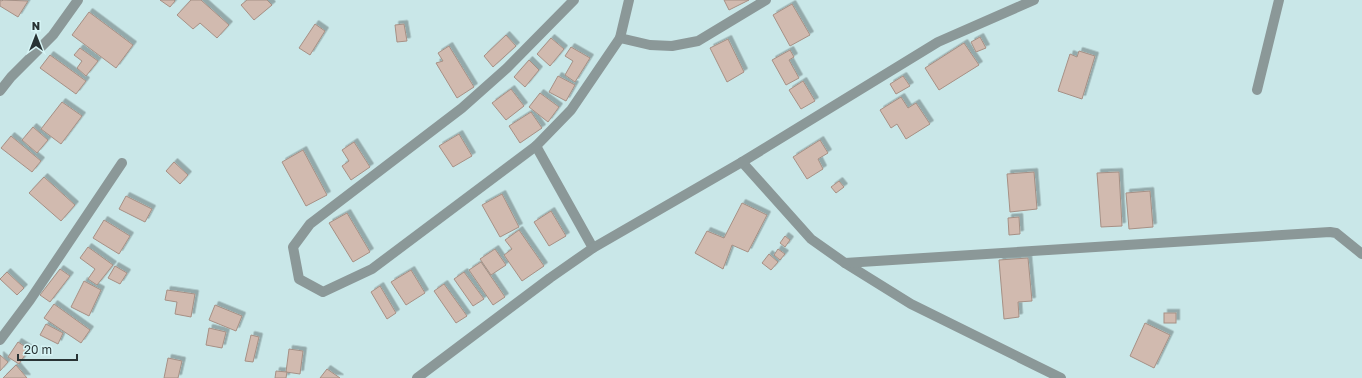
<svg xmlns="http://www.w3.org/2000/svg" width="1362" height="378" viewBox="0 0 1362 378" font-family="'Golos Text',sans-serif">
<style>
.building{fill:#d1baaf;stroke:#a69085;filter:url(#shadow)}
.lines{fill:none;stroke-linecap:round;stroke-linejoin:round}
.minor{stroke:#8b9898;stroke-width:10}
</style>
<defs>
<filter id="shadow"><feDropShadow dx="3.5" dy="-3.5" stdDeviation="0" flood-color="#0004"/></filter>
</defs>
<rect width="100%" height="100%" fill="#c9e7e8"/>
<g class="building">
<path d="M0,0L2,1L3,0L28,1L18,17L0,6Z"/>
<path d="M160,0H174L175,1L170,7Z"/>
<path d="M191,0H201L229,25L217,38L200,23L193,29L177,15Z"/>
<path d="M247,0H267L272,5L254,20L241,5Z"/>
<path d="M724,0H749L729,10Z"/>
<path d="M792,4L810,35L790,46L773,15Z"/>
<path d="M89,12L133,45L116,68L72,35Z"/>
<path d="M315,24L325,31L310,55L299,48Z"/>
<path d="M404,24L407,41L397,42L395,25Z"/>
<path d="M506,35L516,46L493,67L484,56Z"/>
<path d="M980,37L986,48L976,52L971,42Z"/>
<path d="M551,38L564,49L550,66L537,54Z"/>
<path d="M728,39L744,72L727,82L710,48Z"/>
<path d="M964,43L979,65L939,90L925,68Z"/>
<path d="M449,46L474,87L457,98L436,63L443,61L438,53Z"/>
<path d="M571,47L590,58L575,82L565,75L573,61L565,56Z"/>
<path d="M80,48L98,61L86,76L77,68L82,61L74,55Z"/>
<path d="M790,50L794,57L789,60L799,78L786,85L772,60Z"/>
<path d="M1079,51L1095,56L1082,99L1058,91L1070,54L1077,57Z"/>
<path d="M50,55L86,81L76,94L40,68Z"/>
<path d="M529,60L539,70L525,87L514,77Z"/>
<path d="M558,76L575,85L566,101L549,92Z"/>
<path d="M903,76L910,86L896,94L890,84Z"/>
<path d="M803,81L815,101L801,109L789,90Z"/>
<path d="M511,89L524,106L506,120L492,103Z"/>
<path d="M540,93L559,107L548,122L529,107Z"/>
<path d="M901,97L908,108L916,103L930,124L906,139L897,124L891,128L880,110Z"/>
<path d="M62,102L82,116L61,144L41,129Z"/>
<path d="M531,112L542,128L520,143L509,126Z"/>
<path d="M33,127L48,140L37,153L22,140Z"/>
<path d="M459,134L472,156L453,167L439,146Z"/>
<path d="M11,136L41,161L32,172L1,148Z"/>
<path d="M820,140L828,153L818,159L823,169L807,179L793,157Z"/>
<path d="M354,142L370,167L351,180L342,166L349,161L342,150Z"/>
<path d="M303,150L327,195L306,206L282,162Z"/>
<path d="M174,162L188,175L180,184L166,171Z"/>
<path d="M1034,172L1037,209L1010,212L1007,174Z"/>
<path d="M1119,172L1122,226L1101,227L1097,173Z"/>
<path d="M44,177L75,205L61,221L29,193Z"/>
<path d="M839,181L844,187L836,193L831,187Z"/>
<path d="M1150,191L1153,227L1129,229L1126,193Z"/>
<path d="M502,194L519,227L500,237L482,205Z"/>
<path d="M126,196L152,209L145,222L119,209Z"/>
<path d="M742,203L767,215L748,252L732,245L723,269L695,253L707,231L724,238Z"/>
<path d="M551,211L566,236L549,246L534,222Z"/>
<path d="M347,213L370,252L353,262L329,223Z"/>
<path d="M1019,217L1020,234L1009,235L1008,218Z"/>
<path d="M104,220L130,236L119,254L93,238Z"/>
<path d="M519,230L544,266L522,281L504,255L512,249L505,240Z"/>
<path d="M785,236L790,240L785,247L780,243Z"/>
<path d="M88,247L113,265L97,285L88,279L95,269L80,258Z"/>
<path d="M495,249L506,265L491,275L480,259Z"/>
<path d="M778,249L785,254L780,260L774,255Z"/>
<path d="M769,254L778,262L771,270L762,263Z"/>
<path d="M1028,258L1032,301L1018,302L1019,317L1004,319L999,260Z"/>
<path d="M481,262L505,297L493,305L469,270Z"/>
<path d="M115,266L127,273L120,284L108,278Z"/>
<path d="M60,269L70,276L50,302L40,295Z"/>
<path d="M411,270L425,293L406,305L391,282Z"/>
<path d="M7,272L24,288L17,295L0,279Z"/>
<path d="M464,272L484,299L473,306L454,279Z"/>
<path d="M84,281L101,290L89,316L71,307Z"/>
<path d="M444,284L467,316L456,323L434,291Z"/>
<path d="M380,286L396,313L387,319L371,292Z"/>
<path d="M167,290L195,294L191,317L175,314L177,302L165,300Z"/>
<path d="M54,304L90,330L81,343L44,318Z"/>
<path d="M215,305L242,316L236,331L209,320Z"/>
<rect x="1164" y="313" width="12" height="10"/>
<path d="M1145,323L1170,335L1154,368L1130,356Z"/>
<path d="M46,324L63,333L58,344L40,335Z"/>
<path d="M209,328L226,332L222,348L206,345Z"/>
<path d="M251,335L259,337L253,362L245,361Z"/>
<path d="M18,342L29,349L19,364L8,357Z"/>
<path d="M289,349L303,351L300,374L286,372Z"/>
<path d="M0,355L8,362L0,371Z"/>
<path d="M168,358L182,361L178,378H164Z"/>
<path d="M16,365L27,378H3Z"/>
<path d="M327,369L340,378H320Z"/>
<path d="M276,371L287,372L286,378H275Z"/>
</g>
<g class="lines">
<g class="minor">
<path d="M574,0L507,68L462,108L310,224L293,247L299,279L323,292L372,269L536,146L593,248"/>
<path d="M629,0L620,38L650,45L672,46L698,41L766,0"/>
<path d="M1257,90L1279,0"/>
<path d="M0,91L11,77L53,35L78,0"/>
<path d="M536,146L571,110L620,38"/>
<path d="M742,162L811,239L845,263L911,304L1061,378"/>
<path d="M845,263L1330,232L1336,233L1362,254"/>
<path d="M0,340L30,300L122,163"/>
<path d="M417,378L550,278L593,248L742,162L938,42L1034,0"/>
</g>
</g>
<g transform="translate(36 36)" stroke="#d6f4f5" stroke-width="3" paint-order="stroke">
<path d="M0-3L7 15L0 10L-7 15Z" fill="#283334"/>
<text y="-6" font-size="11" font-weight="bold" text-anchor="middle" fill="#283334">N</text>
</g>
<path d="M18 354v6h59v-6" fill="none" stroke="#283334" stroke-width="2"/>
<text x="24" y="354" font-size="12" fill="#283334" stroke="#d6f4f5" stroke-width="3" paint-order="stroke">20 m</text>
</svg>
